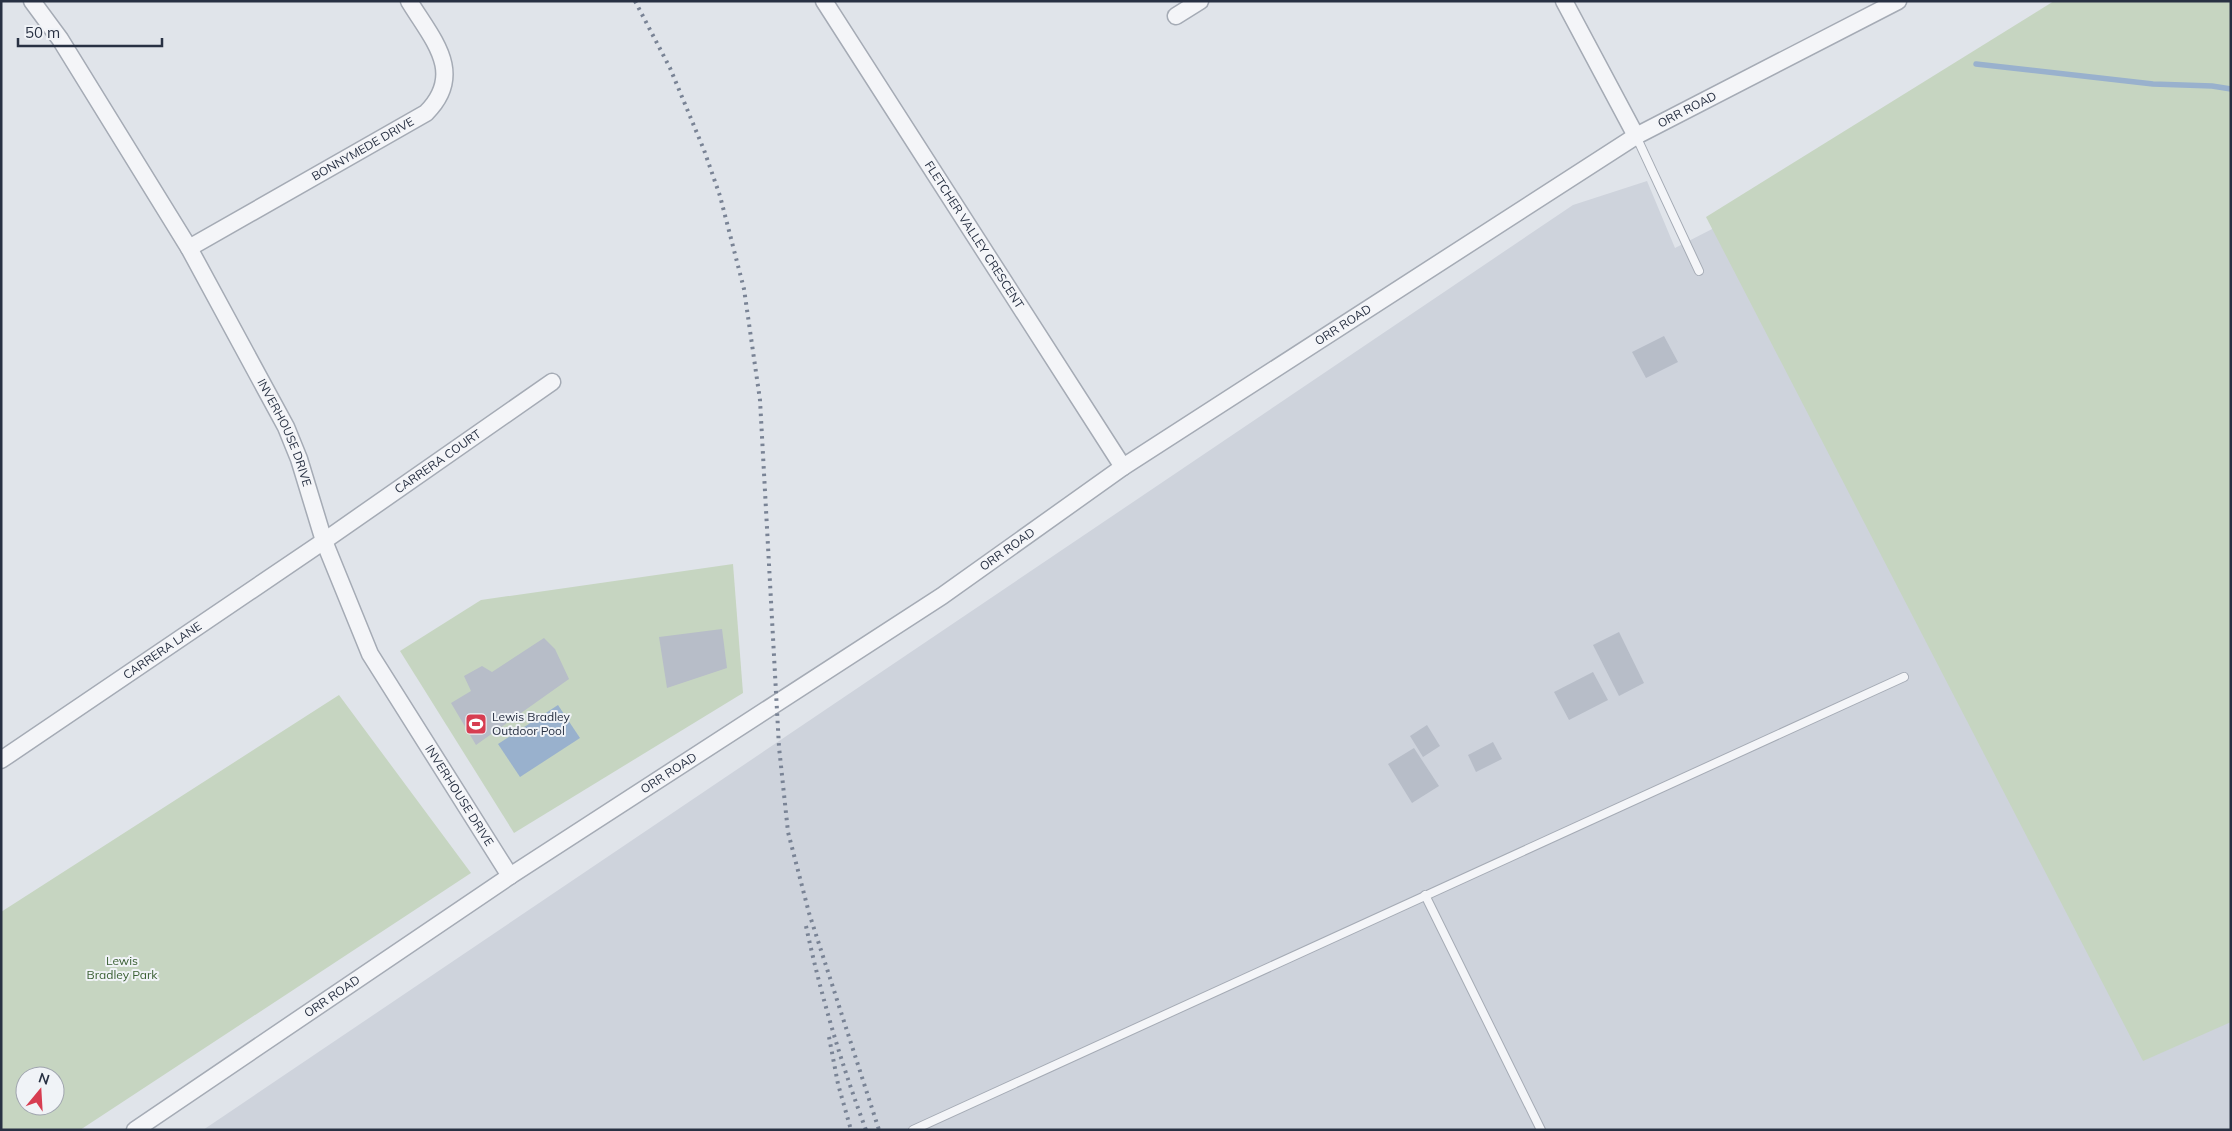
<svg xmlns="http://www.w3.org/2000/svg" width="2232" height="1131" viewBox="0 0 2232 1131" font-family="Mulish,sans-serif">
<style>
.built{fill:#ced3dc}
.green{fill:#c6d5c1;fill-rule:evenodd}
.water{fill:#99b1cd}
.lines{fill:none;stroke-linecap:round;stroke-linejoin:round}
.stream{stroke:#99b1cd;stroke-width:5.5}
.building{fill:#b7bdc8}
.lane-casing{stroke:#a5abb5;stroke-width:10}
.street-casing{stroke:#a5abb5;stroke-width:19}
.lane{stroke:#f4f5f8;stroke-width:8}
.street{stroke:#f4f5f8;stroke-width:16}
.rail{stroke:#798395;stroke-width:4;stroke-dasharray:2.5 5;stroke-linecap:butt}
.labels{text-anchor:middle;stroke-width:4;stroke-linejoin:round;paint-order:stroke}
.street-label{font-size:12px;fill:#283143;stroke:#f0f3f7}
.poi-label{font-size:12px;fill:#283143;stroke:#f0f3f7;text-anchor:start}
.park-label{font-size:12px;fill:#3b6034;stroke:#f0f3f7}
</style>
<rect width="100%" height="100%" fill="#e0e4ea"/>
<path class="built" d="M2231,91V1130H203L1573,205L1647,181L1675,248L1890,138Z"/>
<g class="green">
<path d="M2054,1H2231V1022L2143,1061L1706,217Z"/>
<path d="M733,564L743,693L514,833L400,651L481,600Z"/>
<path d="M339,695L471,873L80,1130H1V912ZM25,1076H55V1106H25Z"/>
</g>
<path class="water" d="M558,705L580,738L520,777L498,744Z"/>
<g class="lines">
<path class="stream" d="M1976,64L2153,84L2212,86L2231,89"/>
</g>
<g class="building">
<path d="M1664,336L1678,362L1646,378L1632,352Z"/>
<path d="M722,629L727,668L667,688L659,637Z"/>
<path d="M1619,632L1644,683L1619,696L1593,645Z"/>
<path d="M544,638L555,649L569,679L476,745L451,703L471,691L464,676L482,666L492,672Z"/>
<path d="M1593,672L1608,700L1569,720L1554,692Z"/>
<path d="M1427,725L1440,746L1423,757L1410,736Z"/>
<path d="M1493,742L1502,759L1476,772L1468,755Z"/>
<path d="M1414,748L1439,786L1412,803L1388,764Z"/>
</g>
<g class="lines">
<g class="lane-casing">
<g id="lane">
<path d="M1636,136L1699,271"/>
<path d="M1425,895L1541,1130"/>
<path d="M913,1130L1904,677"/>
</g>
</g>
<g class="street-casing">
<g id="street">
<path id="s1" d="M32,1L60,39L189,248L286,427L299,459L324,541L370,654L510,876"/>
<path id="s2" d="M824,1L1123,467"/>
<path d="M1564,1L1636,136"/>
<path d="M1176,16L1200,1"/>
<path id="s3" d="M189,248L426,113C466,73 432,39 409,1"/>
<path id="s4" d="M1,760L324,541L552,382"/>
<path id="s5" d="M135,1130L510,876L942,596L1123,467L1636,136L1898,1"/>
</g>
</g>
<use href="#lane" class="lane"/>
<use href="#street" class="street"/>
<g class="rail">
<path d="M635,1L670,68L704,150L720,196L744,289L760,400L779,747L788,832L809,913L879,1130"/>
<path d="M806,926C821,996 841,1063 866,1130"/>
<path d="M829,1037L838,1084L851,1130"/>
</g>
</g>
<defs>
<g id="stadium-square" transform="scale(1.125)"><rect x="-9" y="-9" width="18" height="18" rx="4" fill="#d73d51" stroke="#f0f3f7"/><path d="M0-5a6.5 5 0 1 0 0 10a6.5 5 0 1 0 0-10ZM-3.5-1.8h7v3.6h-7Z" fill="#fff"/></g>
</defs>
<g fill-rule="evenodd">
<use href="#stadium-square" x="476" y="724"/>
</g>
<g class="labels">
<g class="street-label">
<text dy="4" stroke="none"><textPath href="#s5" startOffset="1858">ORR ROAD</textPath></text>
<text dy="4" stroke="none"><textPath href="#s3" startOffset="200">BONNYMEDE DRIVE</textPath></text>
<text dy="4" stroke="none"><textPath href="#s2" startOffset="278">FLETCHER VALLEY CRESCENT</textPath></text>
<text dy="4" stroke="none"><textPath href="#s5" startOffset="1452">ORR ROAD</textPath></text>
<text dy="4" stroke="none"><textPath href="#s1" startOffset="501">INVERHOUSE DRIVE</textPath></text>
<text dy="4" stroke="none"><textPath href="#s4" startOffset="529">CARRERA COURT</textPath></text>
<text dy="4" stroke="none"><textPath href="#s5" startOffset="1048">ORR ROAD</textPath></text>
<text dy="4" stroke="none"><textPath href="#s4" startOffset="195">CARRERA LANE</textPath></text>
<text dy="4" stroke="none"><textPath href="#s5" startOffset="642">ORR ROAD</textPath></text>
<text dy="4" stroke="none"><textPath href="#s1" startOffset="906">INVERHOUSE DRIVE</textPath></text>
<text dy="4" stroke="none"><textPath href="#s5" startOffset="238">ORR ROAD</textPath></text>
</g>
<g class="poi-label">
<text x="492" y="721">Lewis Bradley<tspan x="492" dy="14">Outdoor Pool</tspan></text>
</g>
<g class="park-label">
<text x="122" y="965">Lewis<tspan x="122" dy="14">Bradley Park</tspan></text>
</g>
</g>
<rect width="2232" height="1131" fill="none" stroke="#283143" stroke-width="5"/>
<g transform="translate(40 1091) rotate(18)"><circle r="24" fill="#f0f3f7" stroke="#a0a5af"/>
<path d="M0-4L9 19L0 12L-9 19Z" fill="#d73d51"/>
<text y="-8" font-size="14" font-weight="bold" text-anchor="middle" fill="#283143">N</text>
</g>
<path d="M18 38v8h144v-8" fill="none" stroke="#283143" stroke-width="2.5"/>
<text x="25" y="38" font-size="15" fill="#283143" stroke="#f0f3f7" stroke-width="4" paint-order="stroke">50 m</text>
</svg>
